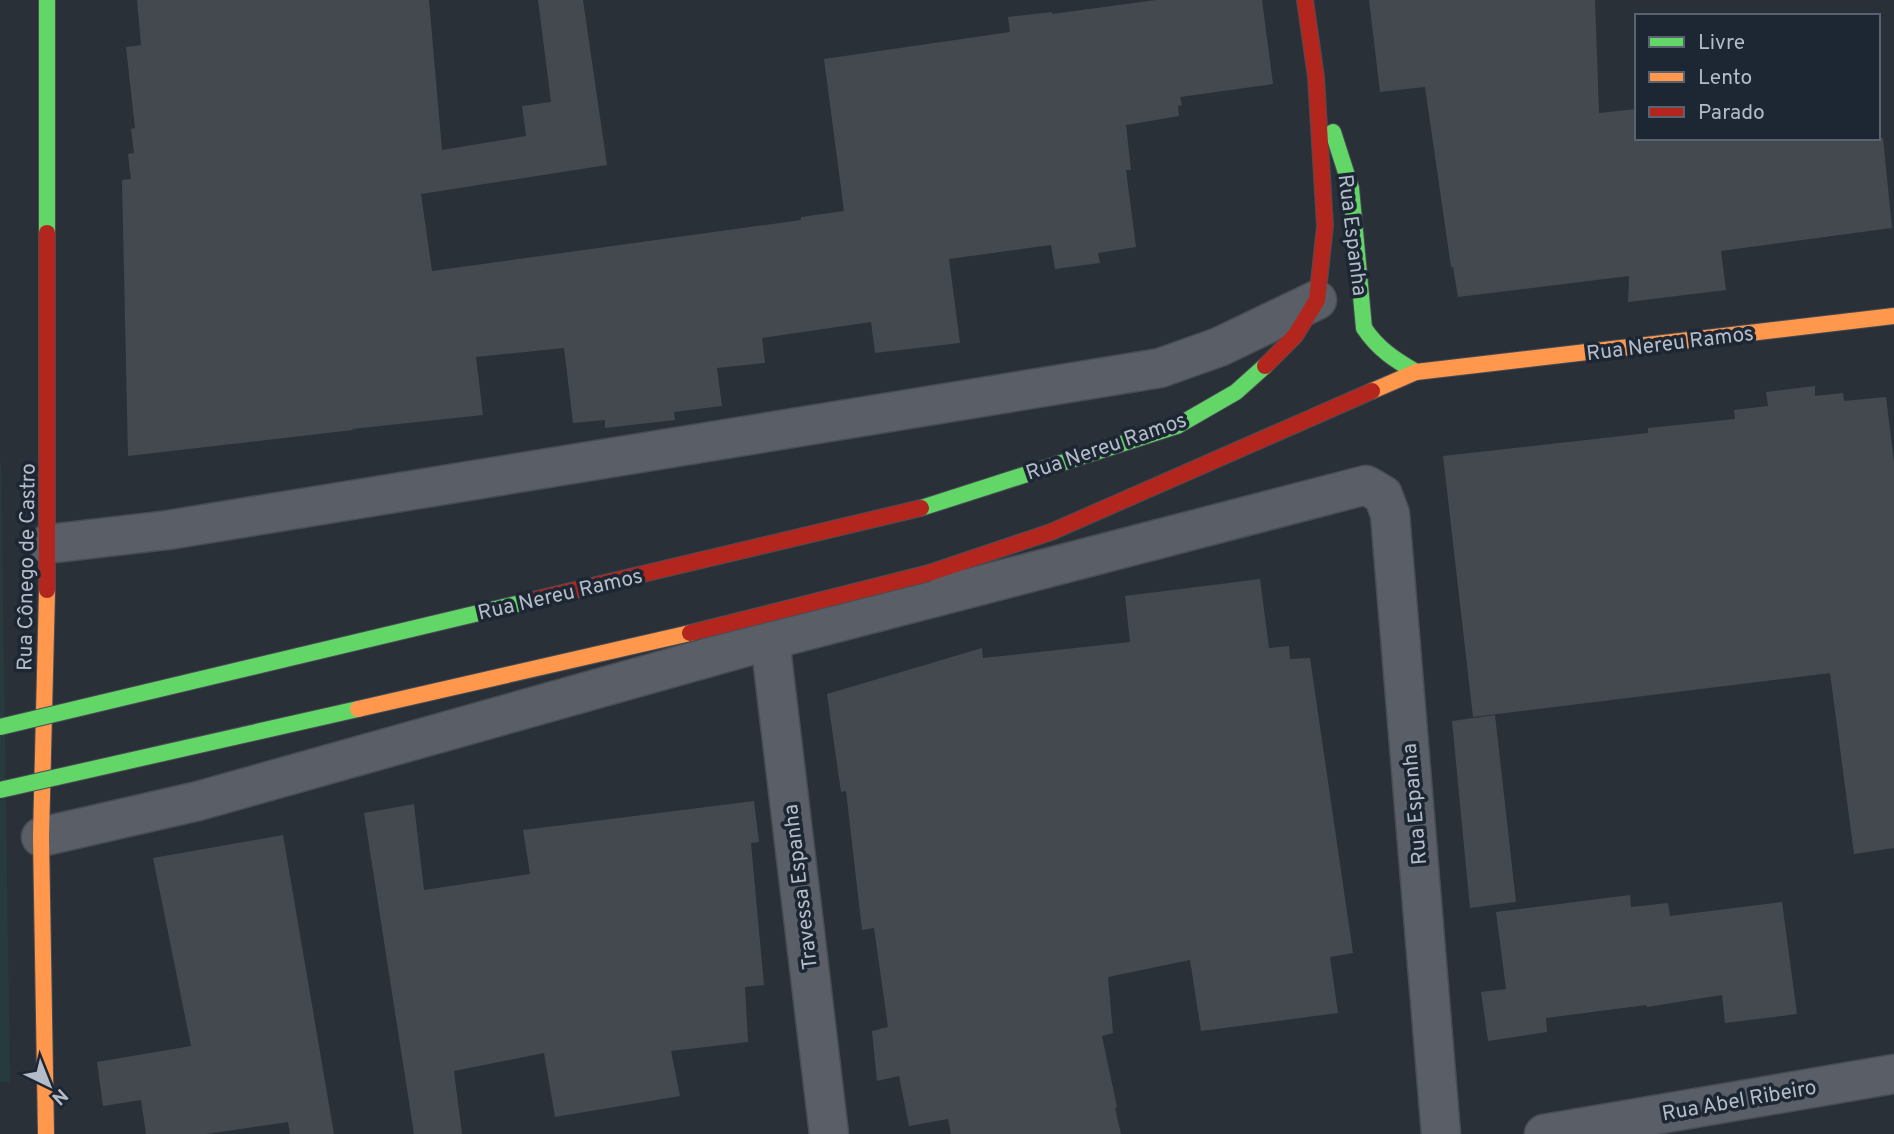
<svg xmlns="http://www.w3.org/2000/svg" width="1894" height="1134" viewBox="0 0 1894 1134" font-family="Overpass,sans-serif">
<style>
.green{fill:#273a3e}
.building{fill:#444950}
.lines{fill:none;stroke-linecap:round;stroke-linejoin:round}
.street-casing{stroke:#484c53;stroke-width:41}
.fast-casing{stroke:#484c53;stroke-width:18}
.slow-casing{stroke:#484c53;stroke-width:18}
.jam-casing{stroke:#484c53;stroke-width:18}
.street{stroke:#5a5e66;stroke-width:38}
.fast{stroke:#63d668;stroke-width:16}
.slow{stroke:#ff974d;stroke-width:16}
.jam{stroke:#b3261e;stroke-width:16}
.fast-bridge-casing{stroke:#484c53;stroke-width:18;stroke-linecap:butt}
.slow-bridge-casing{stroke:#484c53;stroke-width:18;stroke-linecap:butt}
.jam-bridge-casing{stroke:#484c53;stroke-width:18;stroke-linecap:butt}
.fast-bridge{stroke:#63d668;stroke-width:16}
.slow-bridge{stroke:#ff974d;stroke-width:16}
.jam-bridge{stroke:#b3261e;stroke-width:16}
.labels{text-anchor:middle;stroke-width:7;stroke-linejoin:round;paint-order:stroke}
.street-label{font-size:21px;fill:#b4bcc9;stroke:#1d2633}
</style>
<rect width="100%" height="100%" fill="#2a3038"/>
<path class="green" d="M0,463H1L10,1083L0,1082Z"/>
<g class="building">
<path d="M137,0H429L442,150L526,136L522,106L551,102L538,0H583L607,165L421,194L432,271L801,220V217L844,211L824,59L1010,32L1008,17L1052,12V14L1156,0H1262L1273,84L1180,97L1182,105L1178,106L1179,116L1126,125L1131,170H1126L1136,247L1098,253L1100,263L1055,269L1051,245L949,259L960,343L875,353L871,322L762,338L765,363L717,368L722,406L674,412L675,420L605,428V420L573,423L564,348L476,357L483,415L352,429L353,430L128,456L122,180L131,179L128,154L134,153L131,129L135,128L126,47L141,45Z"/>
<path d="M1369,0H1595L1599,113L1637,109V138H1883L1892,228L1721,251L1726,290L1628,302L1629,276L1458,297L1453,267H1451L1425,87L1380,92Z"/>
<path d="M1815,386V396L1843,393L1844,401L1886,397L1894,462V848L1854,854L1830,673L1473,717L1443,456L1648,433V428L1735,419L1734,410L1768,406L1766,392Z"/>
<path d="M1260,579L1269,648L1289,646L1290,659L1310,658L1353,953L1330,957L1338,1013L1201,1031L1190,960L1108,977L1113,1033L1102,1036L1117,1107L1115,1108L1121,1134H951L948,1119L909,1126L899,1076L877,1081L872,1031L888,1027L874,928L862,930L846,791L841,792L827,694L982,648L983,658L1130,642L1125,596Z"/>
<path d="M1495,715L1516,902L1470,908L1452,721Z"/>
<path d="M754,801L759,842L751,843L764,985L745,987L748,1042L671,1051L680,1096L555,1117L544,1053L454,1071L462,1134H414L364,813L414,804L424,890L530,874L523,830Z"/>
<path d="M283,835L334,1134H290L288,1122L206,1134H146L141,1100L103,1106L97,1062L191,1046L153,858Z"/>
<path d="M1630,895L1631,907L1668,903L1670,916L1782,902L1797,1014L1725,1023L1722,995L1647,1007L1646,1005L1546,1018L1547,1032L1488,1041L1481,992L1506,989L1496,912Z"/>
</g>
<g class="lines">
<g class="street-casing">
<g id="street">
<path d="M48,544L168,530L1160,368L1219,347L1317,300"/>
<path d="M770,640L829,1134"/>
<path d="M41,837L198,801L770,640L1366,485L1383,495L1390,514L1441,1134"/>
<path d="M1544,1134L1894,1074"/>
</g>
</g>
<g class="fast-casing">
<g id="fast">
<path d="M47,0V233"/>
<path d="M1333,132L1351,188L1364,328C1378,349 1395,360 1416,372"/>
<path d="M921,508L1177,426L1236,392L1265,366"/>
</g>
</g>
<g class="slow-casing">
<g id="slow">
<path d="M1372,391L1416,372L1894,316"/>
<path d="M46,1134L41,837L47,590"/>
</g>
</g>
<g class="jam-casing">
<g id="jam">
<path d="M1265,366L1295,336L1317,300L1325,226L1316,77L1305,0"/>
<path d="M929,573L1051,532L1372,391"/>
<path d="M47,590V233"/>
</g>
</g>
<use href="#street" class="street"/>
<use href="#fast" class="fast"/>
<use href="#slow" class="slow"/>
<use href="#jam" class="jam"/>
<g class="fast-bridge-casing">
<g id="fast-bridge">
<path d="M0,727L533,600"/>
<path d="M0,790L358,709"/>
</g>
</g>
<g class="slow-bridge-casing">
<path id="slow-bridge" d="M358,709L690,633"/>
</g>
<g class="jam-bridge-casing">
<g id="jam-bridge">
<path d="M533,600L921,508"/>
<path d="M690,633L929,573"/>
</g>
</g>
<use href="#fast-bridge" class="fast-bridge"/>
<use href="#slow-bridge" class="slow-bridge"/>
<use href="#jam-bridge" class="jam-bridge"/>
</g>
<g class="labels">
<g class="street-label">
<text transform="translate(1353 235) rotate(83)" y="7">Rua Espanha</text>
<text transform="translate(1670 343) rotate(-7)" y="7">Rua Nereu Ramos</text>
<text transform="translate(1106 446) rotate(-19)" y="7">Rua Nereu Ramos</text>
<text transform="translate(26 567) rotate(-89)" y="7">Rua Cônego de Castro</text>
<text transform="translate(560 594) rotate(-13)" y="7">Rua Nereu Ramos</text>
<text transform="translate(1414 804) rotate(-95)" y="7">Rua Espanha</text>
<text transform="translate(800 887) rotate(-97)" y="7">Travessa Espanha</text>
<text transform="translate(1739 1100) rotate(-10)" y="7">Rua Abel Ribeiro</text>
</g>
</g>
<rect x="1635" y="14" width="245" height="126" fill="#1d2633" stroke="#59626f" stroke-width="2"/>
<rect x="1649" y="37" width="35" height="10" fill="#63d668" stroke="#59626f" stroke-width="2"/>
<text x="1698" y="49" font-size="21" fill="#b4bcc9">Livre</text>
<rect x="1649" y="72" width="35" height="10" fill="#ff974d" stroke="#59626f" stroke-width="2"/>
<text x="1698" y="84" font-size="21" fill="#b4bcc9">Lento</text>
<rect x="1649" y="107" width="35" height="10" fill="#b3261e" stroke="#59626f" stroke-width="2"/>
<text x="1698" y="119" font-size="21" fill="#b4bcc9">Parado</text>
<g transform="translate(49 1085) rotate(137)" stroke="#1d2633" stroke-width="5" paint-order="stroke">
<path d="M0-5L12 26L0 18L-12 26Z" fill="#b4bcc9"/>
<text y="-10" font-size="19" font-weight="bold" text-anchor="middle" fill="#b4bcc9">N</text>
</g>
</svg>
